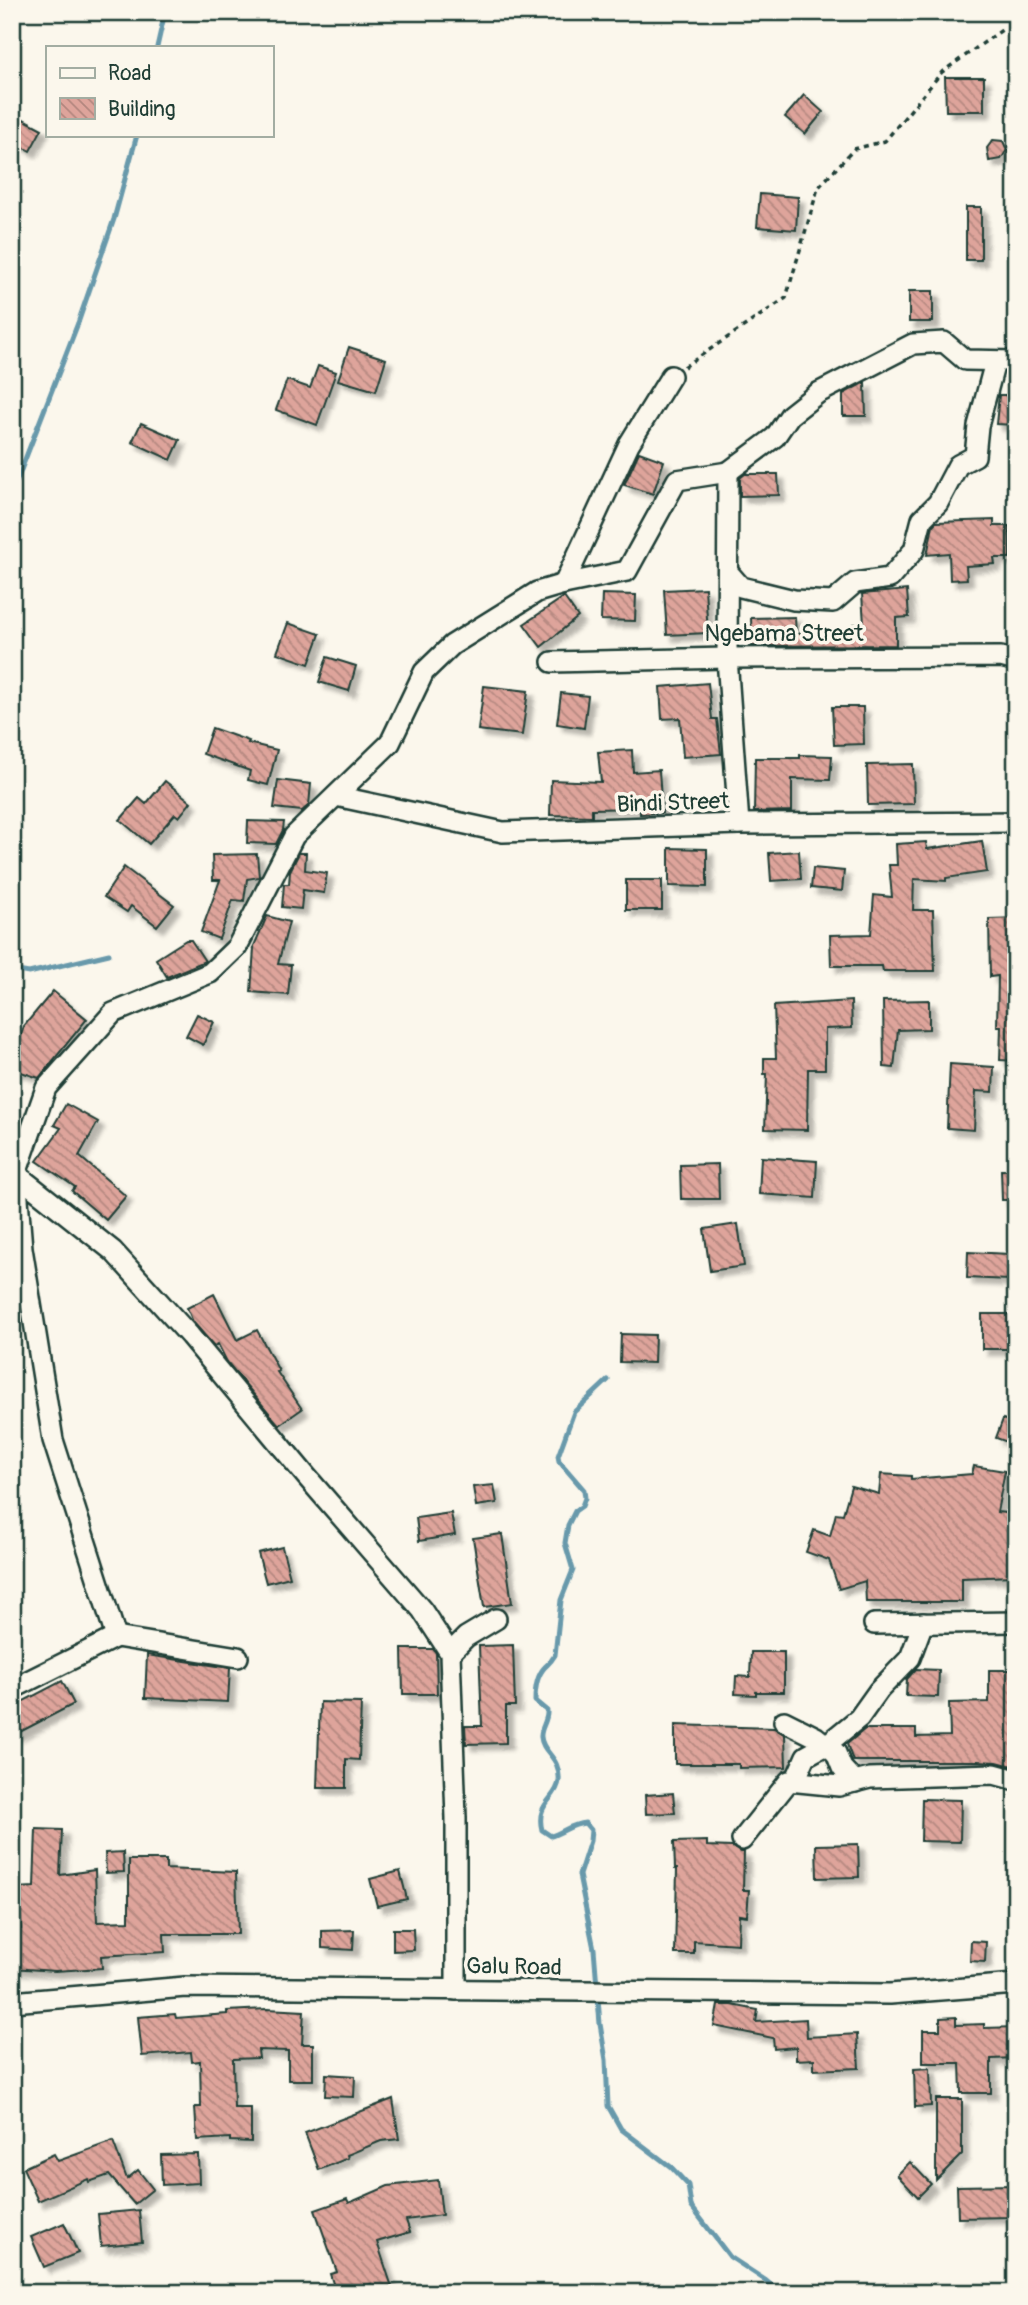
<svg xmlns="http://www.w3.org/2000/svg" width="1028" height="2305" viewBox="0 0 1028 2305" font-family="Pangolin,sans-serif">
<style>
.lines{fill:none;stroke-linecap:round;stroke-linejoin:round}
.stream{stroke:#6899ab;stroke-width:5}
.building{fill:url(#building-back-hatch);stroke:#1f3d34;stroke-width:2;filter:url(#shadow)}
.street-casing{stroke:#1f3d34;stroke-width:24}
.path{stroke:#1f3d34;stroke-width:3.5;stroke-dasharray:5 5;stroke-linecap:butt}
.street{stroke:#fbf7ec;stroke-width:19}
.labels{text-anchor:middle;stroke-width:7;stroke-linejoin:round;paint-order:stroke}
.street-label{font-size:23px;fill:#1f3d34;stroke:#fbf7ec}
</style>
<defs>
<pattern id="building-back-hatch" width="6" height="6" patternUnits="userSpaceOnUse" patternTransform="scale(1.75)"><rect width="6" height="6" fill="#dea49b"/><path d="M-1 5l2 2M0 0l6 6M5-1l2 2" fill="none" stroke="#b3877f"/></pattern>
<filter id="shadow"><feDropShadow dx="6" dy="6" stdDeviation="2" flood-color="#0004"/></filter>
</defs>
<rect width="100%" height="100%" fill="#fbf7ec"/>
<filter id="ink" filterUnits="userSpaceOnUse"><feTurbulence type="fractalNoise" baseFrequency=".0143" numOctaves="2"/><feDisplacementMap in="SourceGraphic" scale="14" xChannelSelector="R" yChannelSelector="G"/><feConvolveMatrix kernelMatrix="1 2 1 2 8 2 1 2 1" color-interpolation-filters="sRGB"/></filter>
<g filter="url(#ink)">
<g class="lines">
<g class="stream">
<path d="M157,47L165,12"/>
<path d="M12,493L78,323L114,219L137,135"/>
<path d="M12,970L29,973L109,954"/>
<path d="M608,1380L574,1412L558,1456L559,1461L584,1490L585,1498L582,1506L575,1511L568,1525L565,1543L573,1570L561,1600L555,1655C551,1662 549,1663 544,1668C536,1677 535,1690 535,1701L547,1711C548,1721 540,1728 541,1737C542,1753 561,1757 559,1781C557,1799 535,1803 542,1830L551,1836C564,1832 571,1824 585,1823L591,1830L590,1841L579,1875L594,1949L600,2024L606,2060L608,2106L621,2129L671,2167L688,2185L691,2206L730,2257L765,2280L780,2293"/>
</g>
</g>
<g class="building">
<path d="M945,77H984V111H946Z"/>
<path d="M804,95L823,112L805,134L785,117Z"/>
<path d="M12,113L42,129L30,151L12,141Z"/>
<path d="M993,140L1003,141L1007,150L1001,159L989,161L987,148Z"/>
<path d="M760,194L798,197L796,230L757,227Z"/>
<rect x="966" y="207" width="15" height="53"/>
<rect x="909" y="291" width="24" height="31"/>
<path d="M349,347L386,359L376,391L338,380Z"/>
<path d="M318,366L336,372L317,425L276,410L287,380L310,388Z"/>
<path d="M865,382L866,416H843V394Z"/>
<path d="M999,395H1016V425L996,424Z"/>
<path d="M141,423L180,440L171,460L132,442Z"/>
<path d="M639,452L664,461L653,494L624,485Z"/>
<path d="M745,474H778L779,495L740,496V478Z"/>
<path d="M994,520V526H1009L1010,558H994L995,564L966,566L967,579L950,580L949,553L927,555L933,525L936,522Z"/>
<path d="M705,588L708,633L667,635L664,590Z"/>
<path d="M907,590L909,617L896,618V645L752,646L751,618L795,617L796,634L854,630V624H864L862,594Z"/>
<path d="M602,594L636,595L635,621L601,620Z"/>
<path d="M564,597L578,617L541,647L524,624Z"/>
<path d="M288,623L320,634L309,664L277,653Z"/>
<path d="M327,657L356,666L349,691L319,682Z"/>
<path d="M708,683L712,719H717L721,754L683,757L680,718L662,719L660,687Z"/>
<path d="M484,686L528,691L522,735L478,730Z"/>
<path d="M561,693L588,696L584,728L557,724Z"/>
<path d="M832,707H863L864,744L834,745Z"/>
<path d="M212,728L249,741L248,743L277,750L268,785L248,780L250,771L203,754Z"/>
<path d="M632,750L633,772L659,770L662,813L640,814V808L592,809V816L550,815L551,780L601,782L598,752Z"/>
<path d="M800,755L832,756L830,780L792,779V811L754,812L755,758H800Z"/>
<path d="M913,764L914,804L868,805L867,765Z"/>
<path d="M278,780L311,784L309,805L302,811L274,808Z"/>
<path d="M165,781L191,802L179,817L175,814L149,844L120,820L139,798L146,804Z"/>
<path d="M248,821L284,822L283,830L276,844L247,843Z"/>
<path d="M982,841L987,872L946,878V881L914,879L913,910H933L935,971H883L882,966H831L830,935L871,934L874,895L892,897L889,865H897L896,844L926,842L927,849Z"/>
<path d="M669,848L707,849V887L669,886Z"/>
<path d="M799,851L801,879L771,881L769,853Z"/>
<path d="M299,853H306L305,870L327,873L324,893L303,890L301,909L282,907L284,884H289L290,871Z"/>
<path d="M257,854L259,877L247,879L244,901L233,900L219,939L201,932L220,880H213L212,855Z"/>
<path d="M124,867L174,905L157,926L131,906L127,912L104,897Z"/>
<path d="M813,868L844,871L842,891L811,888Z"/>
<rect x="626" y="880" width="36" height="30"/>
<path d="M267,916L289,922L278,964L291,965L288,995L251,992L254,948H253Z"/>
<path d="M1016,918L1013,1009H1016V1061L1000,1060L1001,1026H997L998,976L990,977L989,919Z"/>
<path d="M186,940H191L205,961L167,977L156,959Z"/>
<path d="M53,991L87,1019L39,1078L12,1069V1061L24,1026Z"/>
<path d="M929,1000V1029L898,1030L894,1068L884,1067L883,1001Z"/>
<path d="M851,1001L852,1028L825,1029V1069H808L807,1130L765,1129L767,1074H764V1058H776L774,1006Z"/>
<path d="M197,1014L214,1022L203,1045L186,1036Z"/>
<path d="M950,1064L994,1067L993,1092L976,1091L974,1130L947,1128Z"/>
<path d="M66,1104L98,1122L79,1156L126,1196L106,1220L72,1191L75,1187L37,1161L61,1128L54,1125Z"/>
<path d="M761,1157L817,1161L815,1198L759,1194Z"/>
<path d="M718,1164L719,1199H681L680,1165Z"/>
<path d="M1001,1170H1016V1200H1002Z"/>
<path d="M738,1224L744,1266L710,1271L704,1229Z"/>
<path d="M968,1252L1010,1254L1009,1280L967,1278Z"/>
<path d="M214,1294L237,1340L257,1330L279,1371L277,1372L302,1409L279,1425L227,1362L218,1344L214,1346L193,1322L187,1308Z"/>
<rect x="982" y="1314" width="31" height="35"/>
<path d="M621,1334L655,1335L654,1363L620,1362Z"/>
<path d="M1003,1419L1016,1424V1445L996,1438Z"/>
<path d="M974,1466L1005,1471L997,1512L1016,1514V1532L1011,1531L1013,1576L962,1578V1602H866L865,1581L839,1589L829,1560L806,1552L814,1530L830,1536L836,1513L843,1514L851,1486L879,1494L881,1474L911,1476V1479L972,1474Z"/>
<path d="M494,1485L497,1503L476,1506L473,1487Z"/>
<path d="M451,1513L455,1535L419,1541L416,1518Z"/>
<path d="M502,1534L512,1603L484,1607L473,1538Z"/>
<path d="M282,1547L290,1577L266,1583L258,1553Z"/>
<path d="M513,1645L515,1706H506V1743L466,1744L465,1726H482L479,1646Z"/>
<path d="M402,1649H433L436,1653L437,1694H403Z"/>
<path d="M751,1652H784V1692H756V1695L735,1694L736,1676L750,1677Z"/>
<path d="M147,1655L230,1668L228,1702L145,1698Z"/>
<path d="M916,1669L939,1670L938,1697L906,1696L907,1679Z"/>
<path d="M989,1670H1016V1767L997,1762L977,1761H853L847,1744L865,1729H916V1737L950,1736L949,1703L989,1702Z"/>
<path d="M62,1681L74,1704L12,1736V1707Z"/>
<path d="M320,1702L361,1703L359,1760L346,1759V1788H317Z"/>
<path d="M675,1725L774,1728L785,1735L786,1767L739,1768V1764H675Z"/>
<path d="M673,1793L675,1813L646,1814L645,1795Z"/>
<path d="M922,1799L961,1800L960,1842L921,1841Z"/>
<path d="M36,1829L62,1830L60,1875L95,1870L97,1922L129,1921V1860H166V1869L236,1872L238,1934H164L165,1952L101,1956L102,1968L55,1971L12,1968V1929H21L18,1888L34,1887Z"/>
<path d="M707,1841V1846L732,1847L740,1852H744L743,1890H749L747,1916L739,1915L738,1944L694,1941V1954H675L677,1869H675L674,1842Z"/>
<path d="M858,1844L859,1877L817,1878L816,1845Z"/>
<path d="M123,1852L124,1872L106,1873L105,1853Z"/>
<path d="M400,1871L407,1899L377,1906L370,1879Z"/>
<path d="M393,1929H413L414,1950L393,1951Z"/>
<path d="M354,1930L353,1950L322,1948V1931Z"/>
<path d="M971,1941L986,1942L985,1962L970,1961Z"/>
<path d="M718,2005H732L758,2010L756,2022L806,2019L807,2037L857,2034L859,2068L814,2070V2059L796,2060V2047L774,2049L773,2038L714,2026Z"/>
<path d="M267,2009L304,2011L302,2044H313V2080H288V2051L258,2050L259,2058L233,2059L234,2108H251V2142L230,2141V2138L197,2140L195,2107H201L200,2061L192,2062L191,2052L142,2056L138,2017L175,2014L176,2018L227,2014V2011Z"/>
<path d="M956,2017V2025L984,2024V2028L1016,2027V2058L991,2059V2093H961L960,2063H923V2030H940V2018Z"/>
<path d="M930,2068L931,2106L915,2107L914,2069Z"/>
<path d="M326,2074L355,2076L354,2097L325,2096Z"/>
<path d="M393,2099L399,2139L381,2141L347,2155L348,2158L319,2170L305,2133Z"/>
<path d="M936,2099H962V2154L936,2180Z"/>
<path d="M113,2141L127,2179L138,2170L153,2189L136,2203L134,2204L109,2175L89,2182L88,2179L38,2201L23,2168L54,2154L58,2161Z"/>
<path d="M198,2154L199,2183L162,2185L161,2155Z"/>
<path d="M910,2162L931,2184L918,2197L897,2175Z"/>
<path d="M438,2180L442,2215L406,2220L410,2232L377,2242L394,2293H373L371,2284L344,2293H336L330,2274L337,2272L315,2210L347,2199L349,2203L388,2186Z"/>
<path d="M1013,2185V2217L958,2218L957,2186Z"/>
<path d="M139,2210L142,2242L101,2246L98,2214Z"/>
<path d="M64,2223L78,2253L44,2267L31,2237Z"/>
</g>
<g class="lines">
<g class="street-casing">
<g id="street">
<path d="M728,472L727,658L739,824"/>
<path d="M728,572L741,587L794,600L833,602L855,583L890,578L914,550L922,519L938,503L958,465L975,456L978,426L995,362"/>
<path d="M564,584L627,571L677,480L728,472L775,437L790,415L818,393L913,344L944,342L965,360L1016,361"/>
<path d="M552,662L727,658L1001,657L1016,661"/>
<path d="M336,796L503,832L739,824L1016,822"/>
<path d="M16,1174L113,1251L190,1336L306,1476L422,1610L450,1653L456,1818V1990"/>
<path d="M874,1624L1016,1622"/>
<path d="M116,1637L53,1440L22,1248L16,1174L46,1088L113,1013L210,973L237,947L294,836L390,743L424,672L452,645L537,592L564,584L629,444L671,376"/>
<path d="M116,1637L238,1657"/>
<path d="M450,1653L466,1637L496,1619"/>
<path d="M12,1689L116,1637"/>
<path d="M784,1721L816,1737L836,1753L842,1768L855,1782"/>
<path d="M795,1781L806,1756L826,1745L859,1718L879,1690L910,1658L923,1623"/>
<path d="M742,1840L789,1781L839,1786L870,1778L994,1774L1016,1780"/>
<path d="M12,2002L185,1987L890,1994L1016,1984"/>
</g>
</g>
<path class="path" d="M684,367L786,298L818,188L854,149L885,141L942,72L1016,20"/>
<use href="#street" class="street"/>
</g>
</g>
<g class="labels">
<g class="street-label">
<text x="784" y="641">Ngebama Street</text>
<text transform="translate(673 802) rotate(-2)" y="8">Bindi Street</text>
<text transform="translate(514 1966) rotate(1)" y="8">Galu Road</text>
</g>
</g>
<rect width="1028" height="2305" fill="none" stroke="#fbf7ec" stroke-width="42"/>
<rect x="21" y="21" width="986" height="2263" fill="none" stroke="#1f3d34" stroke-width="2.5" filter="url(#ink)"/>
<rect x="46" y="46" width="228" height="91" fill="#fbf7ec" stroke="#a3ada2" stroke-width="2"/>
<rect x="60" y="68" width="35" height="10" fill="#fbf7ec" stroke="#a3ada2" stroke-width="2"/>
<text x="108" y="80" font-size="21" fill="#1f3d34">Road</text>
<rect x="60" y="98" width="35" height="21" fill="url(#building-back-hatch)" stroke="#a3ada2" stroke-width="2"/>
<text x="108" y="116" font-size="21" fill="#1f3d34">Building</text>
</svg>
